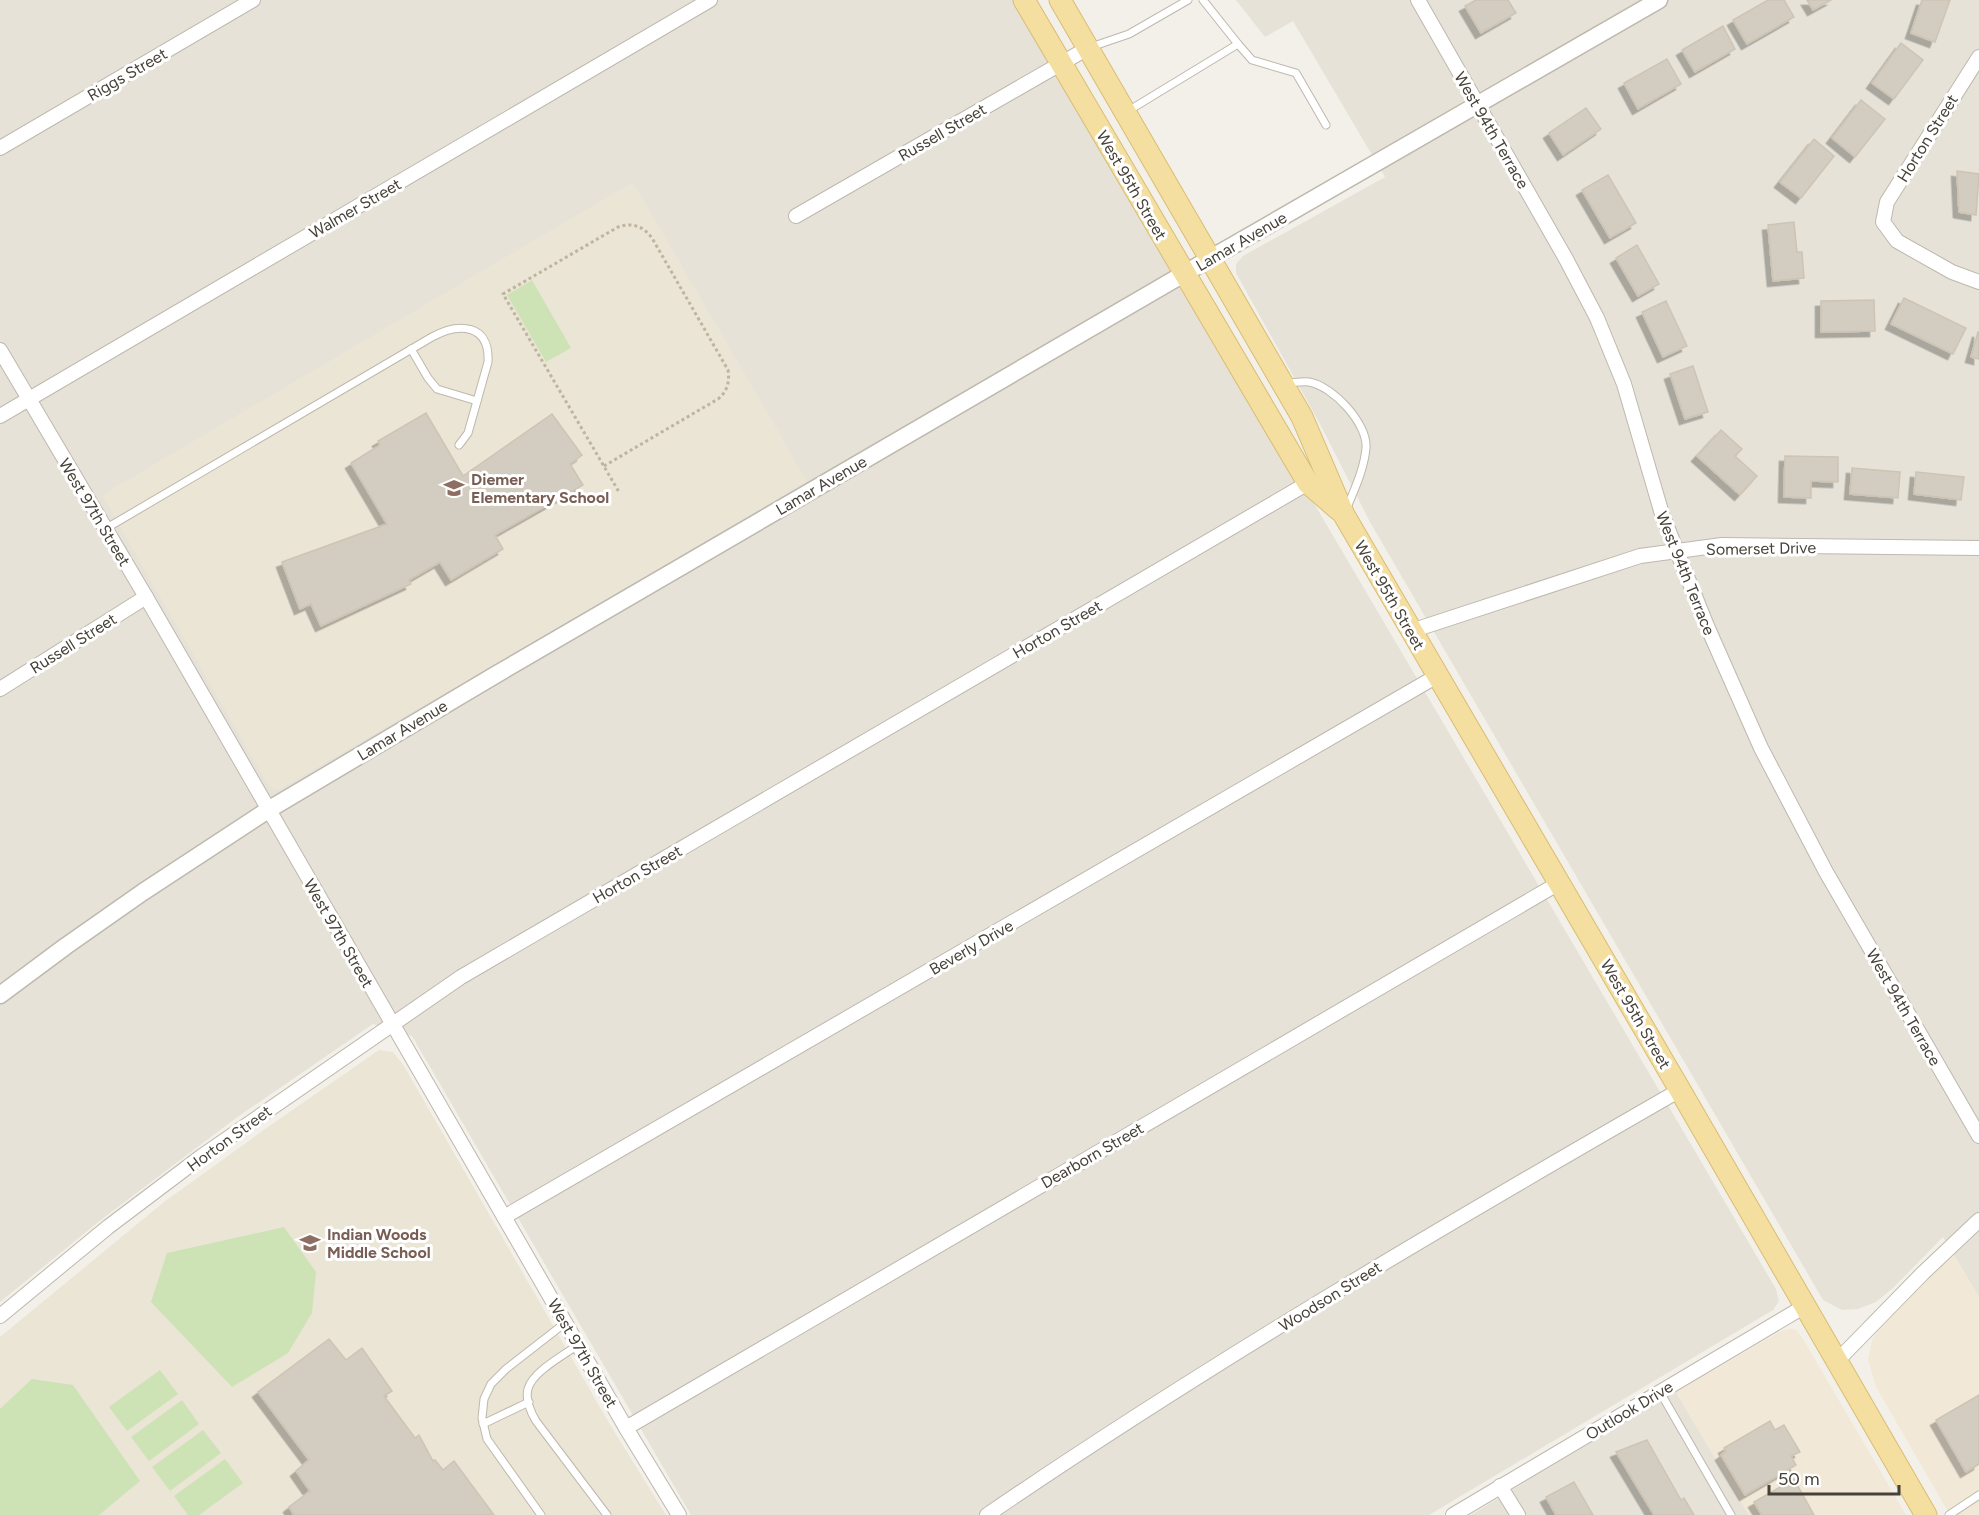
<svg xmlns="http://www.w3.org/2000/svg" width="1979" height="1515" viewBox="0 0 1979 1515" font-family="Figtree,sans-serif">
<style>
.residential{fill:#e6e2d8;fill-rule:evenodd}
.commercial{fill:#f2e8d7}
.education{fill:#ebe5d5}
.green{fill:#cde3b6}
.building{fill:#d3ccc0;stroke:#cec4b4;stroke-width:1.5;filter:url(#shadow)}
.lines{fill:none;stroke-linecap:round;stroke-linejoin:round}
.service-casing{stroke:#beb8ad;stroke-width:9}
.minor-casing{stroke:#beb8ad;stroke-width:16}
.tertiary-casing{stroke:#beb8ad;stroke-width:19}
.primary-casing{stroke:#d8bd73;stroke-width:23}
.path{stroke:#beb4a0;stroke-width:3;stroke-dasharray:3 3;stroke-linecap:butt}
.service{stroke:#fff;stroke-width:7}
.minor{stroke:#fff;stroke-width:14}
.tertiary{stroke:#fff;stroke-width:16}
.primary{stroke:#f4dfa1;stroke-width:21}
.labels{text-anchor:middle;stroke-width:6;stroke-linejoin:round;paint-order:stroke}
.street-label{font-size:16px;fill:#464138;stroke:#fff}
.education-label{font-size:16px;font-weight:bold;fill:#785e54;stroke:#fff;text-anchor:start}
</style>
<defs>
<filter id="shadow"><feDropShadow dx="-5.5" dy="5.5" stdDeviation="0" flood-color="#0004"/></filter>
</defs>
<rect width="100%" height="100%" fill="#f3f0e9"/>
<g class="residential">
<path d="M0,0H1015L1281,457L1315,505L1776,1289L1779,1301L1773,1310L1429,1515H691L412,1036L373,1024L236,1118L102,1219L0,1302ZM807,481L279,789L268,785Z"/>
<path d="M1236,0H1979V1297L1943,1237L1893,1288L1876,1302L1858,1309L1842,1310L1823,1300L1370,522L1320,424L1236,273V264L1243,256L1385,177L1293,21L1265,37Z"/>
<path d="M1676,1392L1749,1515H1471L1536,1475Z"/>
</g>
<g class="commercial">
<path d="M1953,1253L1979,1297V1515H1950L1876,1387L1868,1360L1872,1340L1879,1330Z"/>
<path d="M1789,1329L1796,1330L1803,1339L1906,1515H1749L1676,1392L1781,1331Z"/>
</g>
<g class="education">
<path d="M633,182L807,481L279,789L268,785L102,495Z"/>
<path d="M379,1050L393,1052L404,1066L609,1423L666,1515H0V1337L164,1202L268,1127Z"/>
</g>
<g class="green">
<path d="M532,280L571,348L546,362L507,295Z"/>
<path d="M284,1227L316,1272L312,1313L288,1353L232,1387L151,1302L167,1253Z"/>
<path d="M160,1370L178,1394L127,1431L109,1407Z"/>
<path d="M32,1379L73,1385L140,1481L99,1515H0V1409Z"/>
<path d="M182,1400L199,1424L149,1461L131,1437Z"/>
<path d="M203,1430L221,1453L170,1491L152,1467Z"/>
<path d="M225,1459L243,1483L199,1515H188L174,1496Z"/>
</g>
<g class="building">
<path d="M1476,0H1508L1516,13L1481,33L1465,6Z"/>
<path d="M1768,0H1784L1794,17L1747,44L1733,20Z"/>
<path d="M1807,0H1831L1813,10Z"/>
<path d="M1922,0H1950L1935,42L1911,33Z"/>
<path d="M1723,26L1735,49L1695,72L1682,50Z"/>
<path d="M1901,43L1923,60L1894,99L1872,83Z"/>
<path d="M1667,59L1681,84L1638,109L1624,83Z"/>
<path d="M1861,100L1885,119L1855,157L1832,138Z"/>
<path d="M1586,108L1601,129L1563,155L1549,133Z"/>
<path d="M1814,139L1834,156L1801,198L1780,182Z"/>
<path d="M1957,171L1979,174L1976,215L1959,212Z"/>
<path d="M1608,175L1636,223L1610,238L1582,190Z"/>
<path d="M1794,222L1797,252H1802L1804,278L1773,281L1768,225Z"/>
<path d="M1637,245L1659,284L1638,296L1616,258Z"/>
<path d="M1904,298L1966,328L1953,354L1891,324Z"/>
<path d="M1874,300L1875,331L1821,332V301Z"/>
<path d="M1666,301L1687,346L1663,357L1642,312Z"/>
<path d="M1978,332H1979V359L1971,357Z"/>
<path d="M1693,366L1708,412L1685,419L1670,374Z"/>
<path d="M426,413L463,476L552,414L582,455L570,464L583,485L495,535L503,549L451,580L440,562L409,580L411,584L321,626L311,604L300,609L282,562L387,524L351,463L380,445L378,441Z"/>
<path d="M1721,430L1742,449L1735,456L1757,476L1740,495L1697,456Z"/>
<path d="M1785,456L1838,457V482L1811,481V498L1784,497Z"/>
<path d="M1852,468L1900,472L1898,498L1850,494Z"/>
<path d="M1916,472L1964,477L1961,500L1914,494Z"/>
<path d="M329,1339L346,1360L362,1348L392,1391L384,1396L415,1438L419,1435L433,1461L435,1460L443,1470L454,1461L494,1515H294L289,1507L310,1491L296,1471L309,1460L258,1392Z"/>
<path d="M1979,1395V1464L1966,1472L1936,1420Z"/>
<path d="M1770,1421L1775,1430L1784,1425L1800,1452L1791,1456L1796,1465L1745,1495L1721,1455L1726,1451L1724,1448Z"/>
<path d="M1647,1440L1681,1500L1684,1498L1694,1515H1654L1616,1452Z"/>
<path d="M1794,1479L1814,1515H1762L1754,1502Z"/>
<path d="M1574,1482L1593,1515H1556L1546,1497Z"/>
</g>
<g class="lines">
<g class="service-casing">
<g id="service">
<path d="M1203,0L1238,44"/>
<path d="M1091,47L1129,34L1188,0"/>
<path d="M1128,111L1238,44L1252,60L1296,73L1326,125"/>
<path d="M411,349L428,378L437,389L477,401"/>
<path d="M1286,383C1293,383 1302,381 1309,382C1333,386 1368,424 1366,448C1364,470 1354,490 1346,510"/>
<path d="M105,529L432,337C459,322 490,324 488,362L468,433L459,445"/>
<path d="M578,1345C564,1355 532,1372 528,1389C525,1399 531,1413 536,1421L607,1515"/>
<path d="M1660,1392L1731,1515"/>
<path d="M483,1424L529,1402"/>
<path d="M541,1515L487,1439L482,1418L484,1399L491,1384L506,1369L565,1323"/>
<path d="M1949,1515L1979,1495"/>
</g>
</g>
<g class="minor-casing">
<g id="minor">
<path d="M1418,0L1566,259L1597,318L1624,384L1662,514L1707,626L1761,748L1826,872L1979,1136"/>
<path d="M1979,57L1887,202L1883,222L1897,241L1952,272L1979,282"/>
<path d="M0,148L253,0"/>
<path d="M796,216L1088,48"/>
<path d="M0,350L146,597L626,1428L679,1515"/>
<path d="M0,416L710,0"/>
<path d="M1411,631L1640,556L1722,545L1979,548"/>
<path d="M0,689L146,597"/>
<path d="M504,1217L1437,676"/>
<path d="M0,1316L108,1227L202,1156L461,977L1308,483"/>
<path d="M1837,1361L1923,1273L1979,1220"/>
<path d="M626,1428L1559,883"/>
<path d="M1500,1486L1518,1515"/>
<path d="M987,1515C1211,1362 1445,1225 1680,1090"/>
<path d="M1453,1515L1805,1306"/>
</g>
</g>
<g class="tertiary-casing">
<path id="tertiary" d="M0,995L66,946L143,892L268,810L497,674L1211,258L1659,0"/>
</g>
<g class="primary-casing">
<g id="primary">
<path d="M1024,0L1308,483L1339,510"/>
<path d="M1060,0L1302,417L1344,515L1680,1090L1926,1515"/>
</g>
</g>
<path class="path" d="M604,466L718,399C727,392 730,382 728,370L652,238C643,226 632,222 618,227L503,294L619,492"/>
<use href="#service" class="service"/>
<use href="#minor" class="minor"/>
<use href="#tertiary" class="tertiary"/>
<use href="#primary" class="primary"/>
</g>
<defs>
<g id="school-bare" transform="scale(1.62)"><path d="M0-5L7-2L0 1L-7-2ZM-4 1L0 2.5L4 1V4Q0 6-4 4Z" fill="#8d6e63" stroke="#fff" stroke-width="2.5" paint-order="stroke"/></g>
</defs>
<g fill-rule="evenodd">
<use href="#school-bare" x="454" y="488"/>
<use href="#school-bare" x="310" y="1243"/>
</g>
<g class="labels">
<g class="street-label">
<text transform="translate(127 74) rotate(-30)" y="6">Riggs Street</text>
<text transform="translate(1492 130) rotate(60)" y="6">West 94th Terrace</text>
<text transform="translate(942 132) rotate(-30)" y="6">Russell Street</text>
<text transform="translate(1927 138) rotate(-58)" y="6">Horton Street</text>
<text transform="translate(1132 185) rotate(60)" y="6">West 95th Street</text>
<text transform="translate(355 208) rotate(-30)" y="6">Walmer Street</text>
<text transform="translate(1241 241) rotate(-30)" y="6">Lamar Avenue</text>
<text transform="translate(821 485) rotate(-30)" y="6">Lamar Avenue</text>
<text transform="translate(95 512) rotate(59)" y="6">West 97th Street</text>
<text transform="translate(1761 548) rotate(-1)" y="6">Somerset Drive</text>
<text transform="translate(1686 573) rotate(68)" y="6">West 94th Terrace</text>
<text transform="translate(1390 595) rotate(60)" y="6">West 95th Street</text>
<text transform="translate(1057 629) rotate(-30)" y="6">Horton Street</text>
<text transform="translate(73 643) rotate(-32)" y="6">Russell Street</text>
<text transform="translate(402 730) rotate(-31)" y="6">Lamar Avenue</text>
<text transform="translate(637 874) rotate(-30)" y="6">Horton Street</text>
<text transform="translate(339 933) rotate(60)" y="6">West 97th Street</text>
<text transform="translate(971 947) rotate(-30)" y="6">Beverly Drive</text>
<text transform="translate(1904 1007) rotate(60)" y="6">West 94th Terrace</text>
<text transform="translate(1636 1014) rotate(60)" y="6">West 95th Street</text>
<text transform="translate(229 1138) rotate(-36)" y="6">Horton Street</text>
<text transform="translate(1092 1155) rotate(-30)" y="6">Dearborn Street</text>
<text transform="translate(1330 1296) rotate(-32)" y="6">Woodson Street</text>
<text transform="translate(583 1353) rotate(60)" y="6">West 97th Street</text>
<text transform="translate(1629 1410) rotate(-31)" y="6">Outlook Drive</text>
</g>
<g class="education-label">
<text x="471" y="485">Diemer<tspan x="471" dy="18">Elementary School</tspan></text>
<text x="327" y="1240">Indian Woods<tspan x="327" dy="18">Middle School</tspan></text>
</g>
</g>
<path d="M1769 1485v9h130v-9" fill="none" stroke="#464138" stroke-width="3"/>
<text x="1778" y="1485" font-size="18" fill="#464138" stroke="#ffffff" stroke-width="4.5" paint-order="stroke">50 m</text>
</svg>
